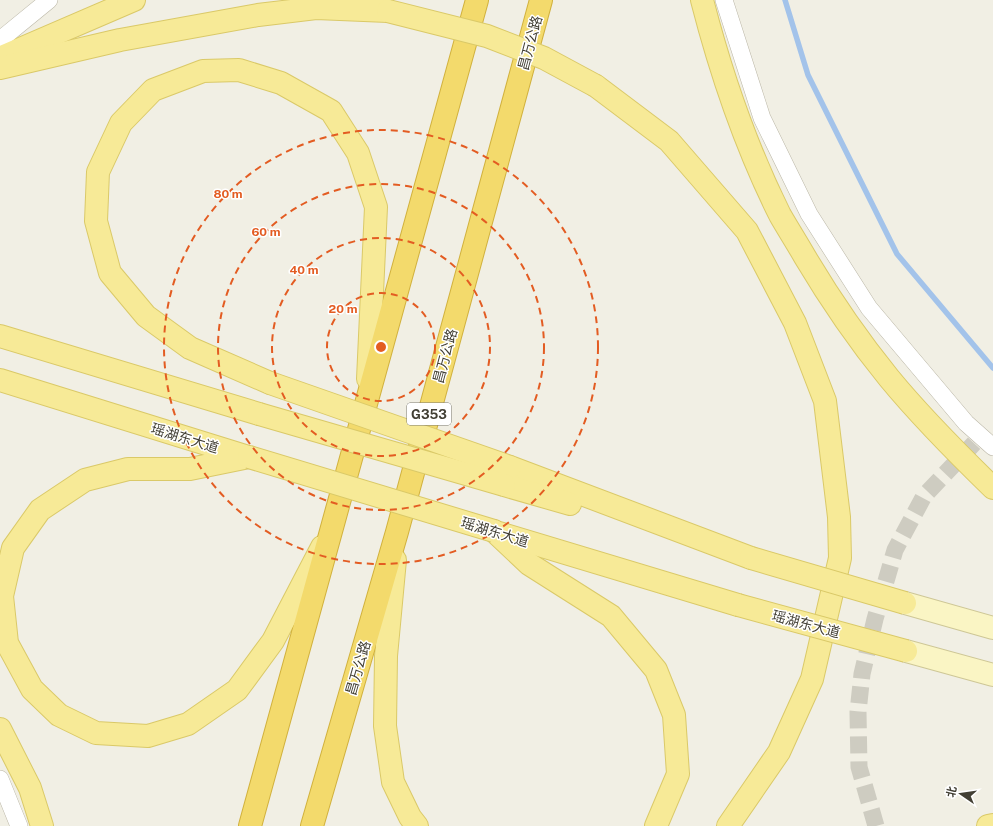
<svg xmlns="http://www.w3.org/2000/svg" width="993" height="826" viewBox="0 0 993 826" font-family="'Public Sans','Noto Sans SC',sans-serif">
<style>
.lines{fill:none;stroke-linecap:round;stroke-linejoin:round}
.stream{stroke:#a3c3ea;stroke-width:5.5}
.street-tunnel{stroke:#ceccc1;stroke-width:17;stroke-dasharray:17 8;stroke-linecap:butt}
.street-casing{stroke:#bbb7a7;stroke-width:18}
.secondary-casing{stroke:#cec796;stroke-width:24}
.primary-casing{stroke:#dac968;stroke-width:24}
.highway-casing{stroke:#d1b13d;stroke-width:24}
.street{stroke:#fff;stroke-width:17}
.secondary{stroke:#faf5c4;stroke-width:22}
.primary{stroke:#f7ea97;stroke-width:22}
.highway{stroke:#f3da6c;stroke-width:22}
.primary-bridge-casing{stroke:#dac968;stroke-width:24;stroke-linecap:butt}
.primary-bridge{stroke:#f7ea97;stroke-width:22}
.ring{fill:none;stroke:#e35c22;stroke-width:2;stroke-dasharray:7 5}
.labels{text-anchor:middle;stroke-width:3;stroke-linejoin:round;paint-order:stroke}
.shield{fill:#fff;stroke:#7b7971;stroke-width:1}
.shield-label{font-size:13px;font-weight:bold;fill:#423f34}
.street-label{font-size:14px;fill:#423f34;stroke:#fff}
.centre{fill:#e35c22;stroke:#fff;stroke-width:2}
.ring-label{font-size:12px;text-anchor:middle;font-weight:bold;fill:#e35c22;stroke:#fff;stroke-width:3;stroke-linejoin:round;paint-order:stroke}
</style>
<rect width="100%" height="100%" fill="#f1efe4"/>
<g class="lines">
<path class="stream" d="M785,0L808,75L897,254L993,368"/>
<path class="street-tunnel" d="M876,826L859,767L858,712L862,674L875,619L895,550L924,496L981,436"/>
<g class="street-casing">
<g id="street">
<path d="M724,0L762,118L809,214L869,308L966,423L993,447"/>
<path d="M0,40L49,0"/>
<path d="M0,779L19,826"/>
</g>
</g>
<g class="secondary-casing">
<g id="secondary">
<path d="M905,603L993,628"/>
<path d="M906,651L993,675"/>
</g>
</g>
<g class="primary-casing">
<g id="primary">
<path d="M702,0C721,74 746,147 780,215C788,229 797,243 805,257C830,299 858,340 889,378C921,417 957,453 993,488"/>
<path d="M4,56L134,0"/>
<path d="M0,68L120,40L258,15L316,8L388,11"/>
<path d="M596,86L669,141L747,231L795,323L825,401L839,517L840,558L812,679L779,752L728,826"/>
<path d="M0,336L259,414"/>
<path d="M0,380L245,456"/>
<path d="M270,383L190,348L146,316L110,273L96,221L98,172L121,123L153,90L203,71L239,70L281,83L331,111L358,153L376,207L368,379"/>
<path d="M249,457L190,469H128L85,480L40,510L13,548L2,596L7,643L32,689L59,715L96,733L148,736L188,724L237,690L273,641L322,547"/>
<path d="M510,467L751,558"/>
<path d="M504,485L570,504"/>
<path d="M494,531L529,564L611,616L656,670L674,715L678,774L656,826"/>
<path d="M499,533L738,605"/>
<path d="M395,560L386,656L385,726L393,782L410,817L417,826"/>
<path d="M0,729L30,788L42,826"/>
<path d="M988,826L993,825"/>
</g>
</g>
<g class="highway-casing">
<g id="highway">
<path d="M250,826L477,0"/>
<path d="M312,826L397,532L541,0"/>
</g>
</g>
<use href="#street" class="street"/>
<use href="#secondary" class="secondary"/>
<use href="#primary" class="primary"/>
<use href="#highway" class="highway"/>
<g class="primary-bridge-casing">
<g id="primary-bridge">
<path d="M388,11L487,36L544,58L596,86"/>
<path d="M270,383L510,467"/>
<path d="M259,414L504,485"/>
<path d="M249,457L494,531"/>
<path d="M751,558L905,603"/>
<path d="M738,605L906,651"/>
</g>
</g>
<use href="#primary-bridge" class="primary-bridge"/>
</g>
<g class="ring">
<circle cx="381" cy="347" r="54"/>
<circle cx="381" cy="347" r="109"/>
<circle cx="381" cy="347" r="163"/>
<circle cx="381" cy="347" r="217"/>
</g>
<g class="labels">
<rect class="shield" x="407" y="403" width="44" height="22" rx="3"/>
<g class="shield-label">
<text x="429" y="419">G353</text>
</g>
<g class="street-label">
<text transform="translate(530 43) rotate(-75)" y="5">昌万公路</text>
<text transform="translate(445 356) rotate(-75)" y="5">昌万公路</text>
<text transform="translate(185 438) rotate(17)" y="5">瑶湖东大道</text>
<text transform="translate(495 532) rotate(17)" y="5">瑶湖东大道</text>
<text transform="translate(806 624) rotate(15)" y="5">瑶湖东大道</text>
<text transform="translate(358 668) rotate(-74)" y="5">昌万公路</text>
</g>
</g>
<circle cx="381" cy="347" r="6" class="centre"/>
<g class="ring-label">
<text x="228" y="198">80 m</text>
<text x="266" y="236">60 m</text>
<text x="304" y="274">40 m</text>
<text x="343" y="313">20 m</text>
</g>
<g transform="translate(961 794) rotate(283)" stroke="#ffffff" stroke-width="3" paint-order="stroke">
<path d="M0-3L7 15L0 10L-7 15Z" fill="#423f34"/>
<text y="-6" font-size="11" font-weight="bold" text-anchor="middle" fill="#423f34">北</text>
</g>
</svg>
